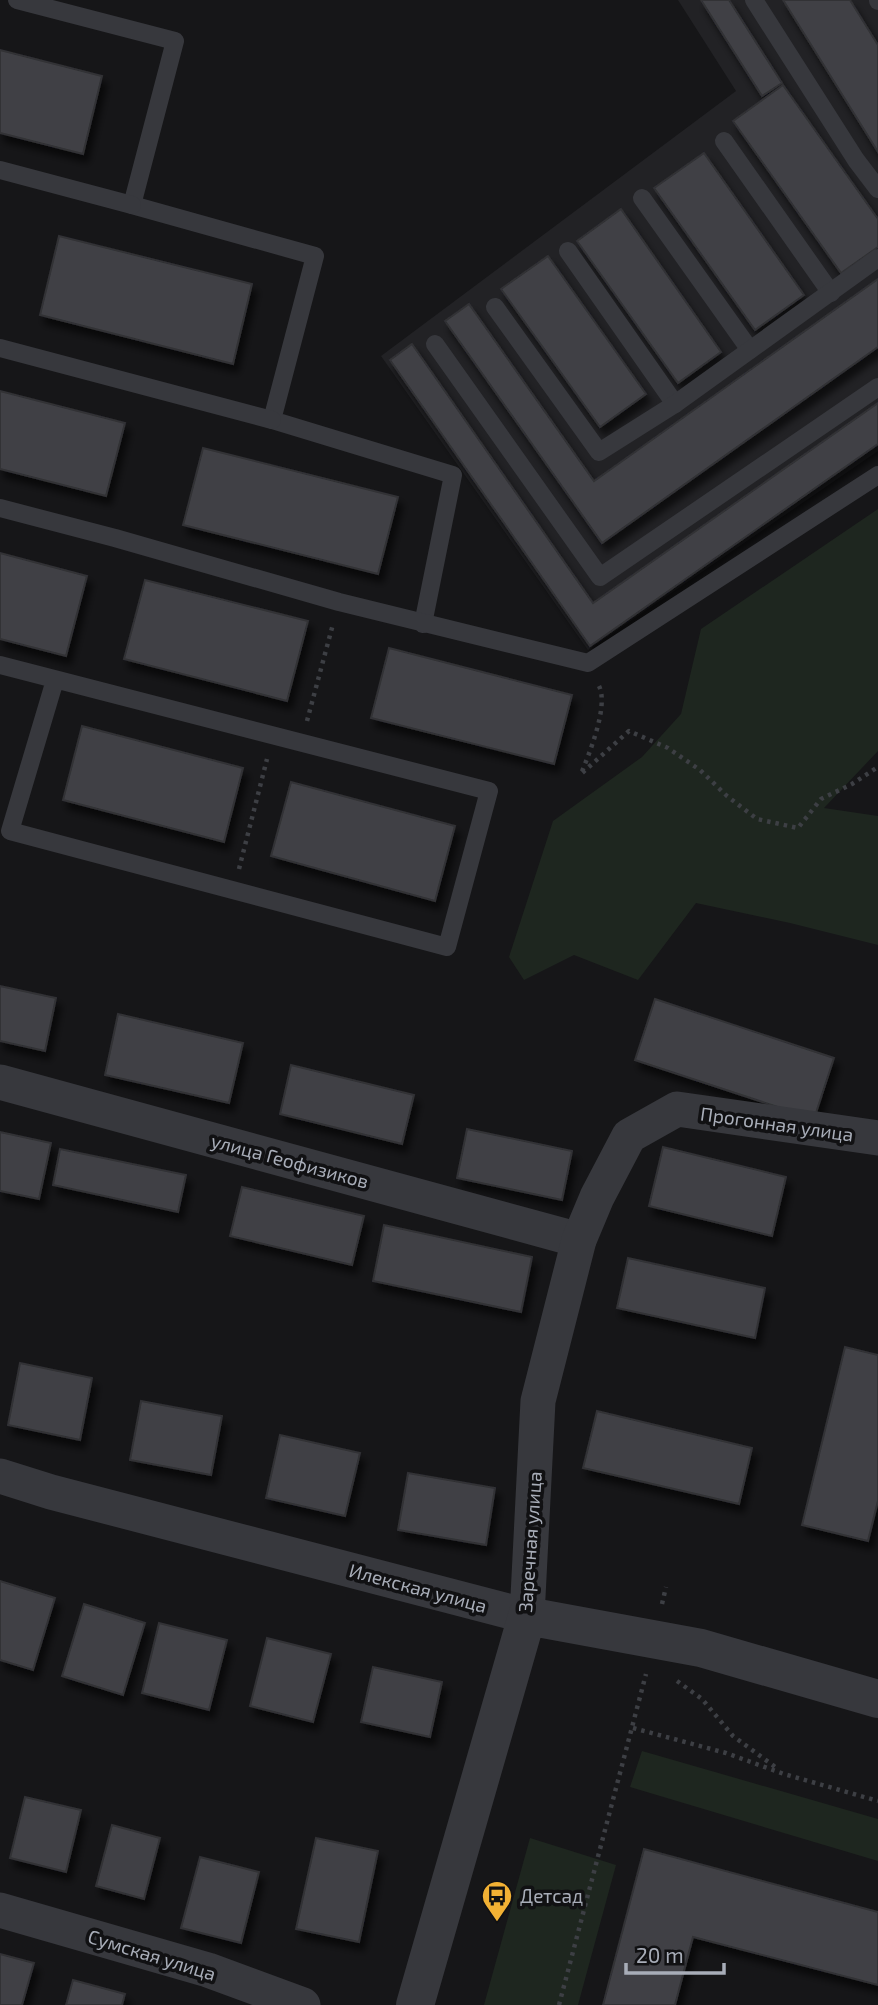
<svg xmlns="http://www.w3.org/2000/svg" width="878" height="2005" viewBox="0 0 878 2005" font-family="'Exo 2',sans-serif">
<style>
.built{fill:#222225}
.green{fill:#1e261f}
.building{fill:#404145;stroke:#303034;stroke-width:2;filter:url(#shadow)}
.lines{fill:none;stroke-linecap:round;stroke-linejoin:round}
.path{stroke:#3d3f44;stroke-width:4.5;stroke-dasharray:3.5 5;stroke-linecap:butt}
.service{stroke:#37383d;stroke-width:18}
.minor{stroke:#37383d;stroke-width:35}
.tertiary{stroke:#37383d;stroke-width:38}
.labels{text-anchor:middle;stroke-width:7;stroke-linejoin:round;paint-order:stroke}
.street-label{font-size:19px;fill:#a8adb8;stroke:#111113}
.poi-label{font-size:19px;fill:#a8adb8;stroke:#111113;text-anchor:start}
</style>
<defs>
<filter id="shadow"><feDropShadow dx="4.5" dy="8" stdDeviation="3.5" flood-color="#0009"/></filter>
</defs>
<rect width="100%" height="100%" fill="#161618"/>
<path class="built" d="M678,0H878V451L588,650L381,356L736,91Z"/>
<g class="green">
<path d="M878,509V751L824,808L878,816V945L790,923L696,903L638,980L574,955L524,980L509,957L553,821L642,757L681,714L701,629Z"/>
<path d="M642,1751L878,1819V1861L630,1787Z"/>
<path d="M530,1838L616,1865L578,2005H484Z"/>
</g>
<g class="building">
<path d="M701,0H729L782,83L762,96Z"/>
<path d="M783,0H850L878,45V152Z"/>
<path d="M0,50L102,76L83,154L0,133Z"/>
<path d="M783,85L878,219V247L841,273L733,121Z"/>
<path d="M704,153L804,295L755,330L654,188Z"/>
<path d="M621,209L721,352L678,383L577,241Z"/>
<path d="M59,236L252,284L233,364L40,315Z"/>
<path d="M548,256L646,394L600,427L501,289Z"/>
<path d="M878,279V347L602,543L445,321L469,304L594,481Z"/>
<path d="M412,344L593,603L878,403V444L590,646L390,360Z"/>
<path d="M0,391L125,423L106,496L0,469Z"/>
<path d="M203,448L398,497L378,574L183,525Z"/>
<path d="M0,553L87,576L66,656L0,639Z"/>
<path d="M145,580L308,621L287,701L124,659Z"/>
<path d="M389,648L572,695L554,764L371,718Z"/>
<path d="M82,726L243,768L224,842L63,800Z"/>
<path d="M291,782L455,826L435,901L271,856Z"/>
<path d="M0,986L56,998L45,1051L0,1041Z"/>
<path d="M655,999L834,1058L814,1119L635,1060Z"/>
<path d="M118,1014L243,1043L229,1103L105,1075Z"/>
<path d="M291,1065L414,1095L402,1144L280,1114Z"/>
<path d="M467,1129L572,1151L562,1200L457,1178Z"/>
<path d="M0,1132L51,1143L39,1199L0,1191Z"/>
<path d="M663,1147L786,1177L772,1236L649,1206Z"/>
<path d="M60,1149L186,1175L178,1212L53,1185Z"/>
<path d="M242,1187L364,1216L352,1265L230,1236Z"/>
<path d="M384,1225L532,1257L521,1312L373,1281Z"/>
<path d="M628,1258L765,1288L755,1338L617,1308Z"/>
<path d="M845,1347L878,1355V1501L868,1541L802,1525Z"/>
<path d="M20,1363L92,1378L80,1440L8,1425Z"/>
<path d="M141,1401L222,1416L211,1475L130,1460Z"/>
<path d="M597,1411L752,1448L739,1504L583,1468Z"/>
<path d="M280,1435L360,1453L345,1516L266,1498Z"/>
<path d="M408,1473L495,1488L486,1545L398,1530Z"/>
<path d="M0,1581L55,1598L33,1670L0,1660Z"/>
<path d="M84,1604L145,1623L123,1695L62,1676Z"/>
<path d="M159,1623L227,1640L209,1710L142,1693Z"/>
<path d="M267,1638L331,1654L313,1722L250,1706Z"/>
<path d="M373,1667L442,1682L430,1737L361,1722Z"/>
<path d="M25,1797L81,1810L66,1872L10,1858Z"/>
<path d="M112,1825L160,1838L144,1899L96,1886Z"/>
<path d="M316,1838L378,1851L359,1942L296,1929Z"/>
<path d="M644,1849L878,1912V1985L693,1937L675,2005H603Z"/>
<path d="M200,1857L259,1872L241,1943L181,1928Z"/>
<path d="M0,1954L34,1963L22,2005H0Z"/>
<path d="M73,1980L125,1994L122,2005H66Z"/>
</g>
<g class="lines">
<g class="path">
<path d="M599,686C609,706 589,754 581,774L629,731L668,748L700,770L727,796L757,819L798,828L821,799L852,784L878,767"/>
<path d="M307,721L333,624"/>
<path d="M239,869L267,759"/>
<path d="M662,1604L666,1587"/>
<path d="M677,1681L702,1699L733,1736L778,1769"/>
<path d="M633,1728L726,1753L784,1774L878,1801"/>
<path d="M559,2005L646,1674"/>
</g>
<g class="service">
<path d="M17,0L175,41L132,205L315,256L272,420L453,475L423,624"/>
<path d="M754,0L856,160L878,189"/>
<path d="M878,0V1"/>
<path d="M724,141L831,293"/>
<path d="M0,170L132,205"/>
<path d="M642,198L750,350"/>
<path d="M568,251L675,404"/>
<path d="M495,307L599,452L675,404L878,258"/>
<path d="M435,344L600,577L878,387"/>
<path d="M0,348L272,420"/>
<path d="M0,508L115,538L339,602L588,663L878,475"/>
<path d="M0,665L489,791L447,947L10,831L55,680"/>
</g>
<g class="minor">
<path d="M0,1082L579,1240"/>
<path d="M0,1476L51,1492L527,1616L538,1401L579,1240L597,1197L629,1136L677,1109L878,1138"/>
<path d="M0,1910L208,1970L303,2005"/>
</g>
<path class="tertiary" d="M415,2005L527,1616L701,1648L878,1699"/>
</g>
<defs>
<g id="bus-pin" transform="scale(1.575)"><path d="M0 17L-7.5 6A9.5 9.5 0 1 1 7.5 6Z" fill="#f2b134" stroke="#111113"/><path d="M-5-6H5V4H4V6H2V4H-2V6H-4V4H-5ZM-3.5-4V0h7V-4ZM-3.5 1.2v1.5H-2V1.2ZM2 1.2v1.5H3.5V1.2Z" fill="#111"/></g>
</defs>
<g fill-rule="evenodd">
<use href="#bus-pin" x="497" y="1896"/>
</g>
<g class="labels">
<g class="street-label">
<text transform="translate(777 1124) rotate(8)" y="7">Прогонная улица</text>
<text transform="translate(290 1161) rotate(15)" y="7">улица Геофизиков</text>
<text transform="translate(530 1542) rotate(-86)" y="7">Заречная улица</text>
<text transform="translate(418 1588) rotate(15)" y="7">Илекская улица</text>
<text transform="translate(152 1955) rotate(17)" y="7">Сумская улица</text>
</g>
<g class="poi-label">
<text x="520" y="1903">Детсад</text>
</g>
</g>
<path d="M626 1963v10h98v-10" fill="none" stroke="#a8adb8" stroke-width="3.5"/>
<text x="636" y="1963" font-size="21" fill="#a8adb8" stroke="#111113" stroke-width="5" paint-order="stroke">20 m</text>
</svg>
